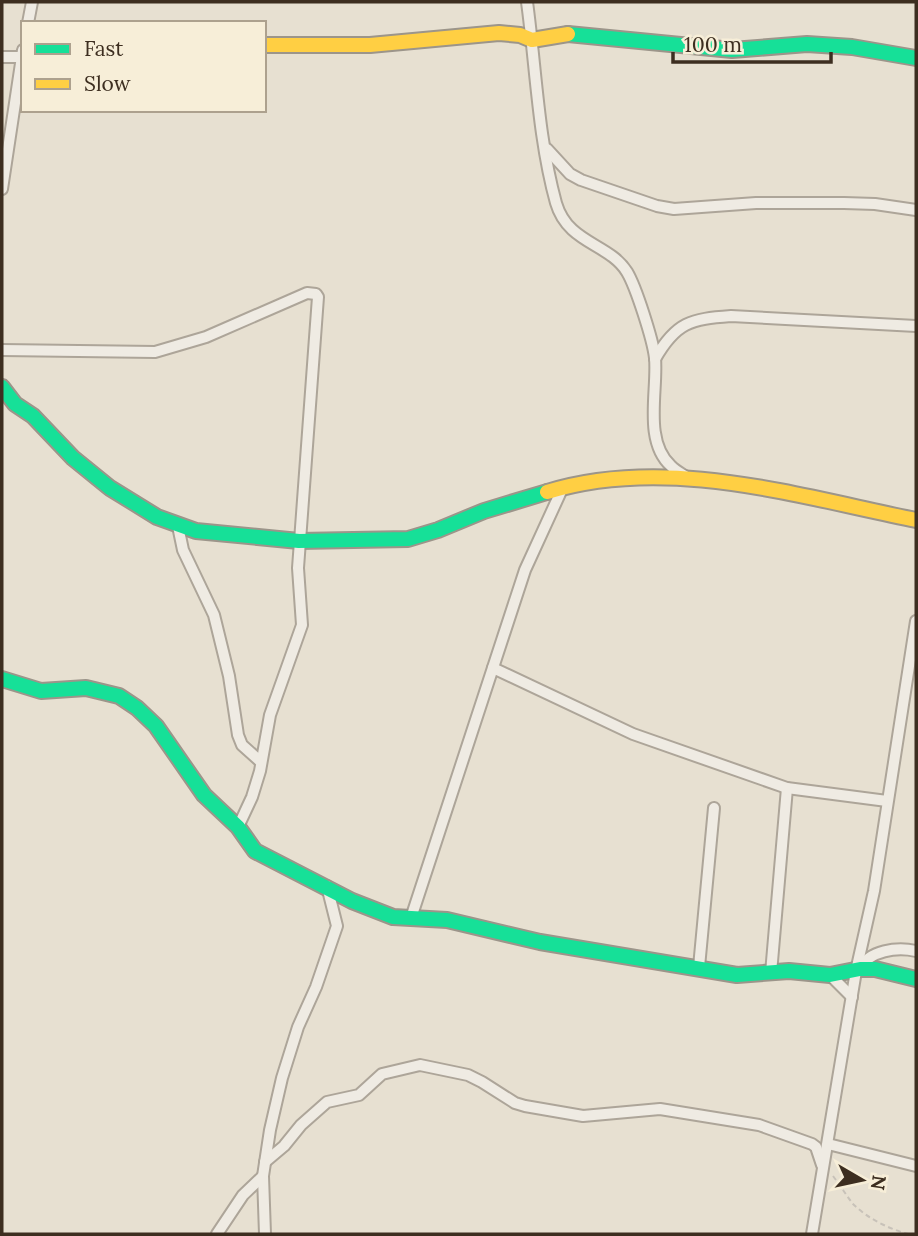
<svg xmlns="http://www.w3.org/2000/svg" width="918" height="1236" viewBox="0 0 918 1236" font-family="Lora,serif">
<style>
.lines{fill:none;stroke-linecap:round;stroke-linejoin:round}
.street-casing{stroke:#ada599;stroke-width:14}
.fast-casing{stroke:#9c958a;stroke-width:18}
.slow-casing{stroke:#9c958a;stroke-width:18}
.path{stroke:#c8c2b9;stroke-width:2;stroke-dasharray:5 3.5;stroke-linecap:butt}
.street{stroke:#efebe3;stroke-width:10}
.fast{stroke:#16e098;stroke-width:14}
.slow{stroke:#ffcf43;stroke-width:14}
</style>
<rect width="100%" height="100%" fill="#e7e0d1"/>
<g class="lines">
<g class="street-casing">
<g id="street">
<path d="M527,2C536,68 538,138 556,203C568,244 609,243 627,272C636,287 653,340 655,358C658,390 643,441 671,466C676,471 682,474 688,478"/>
<path d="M28,23L32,2"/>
<path d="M2,57H23"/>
<path d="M547,149L570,174L581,180L657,206L674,209L756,203H844L875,204L916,210"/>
<path d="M2,189L23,50"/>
<path d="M2,350L155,352L206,337L307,293L316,294L318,297L298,568L302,625L270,715L260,771L252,797L238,827"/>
<path d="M655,359C676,322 691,319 731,316L916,326"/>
<path d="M178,526L183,550L214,615L229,676L238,735L242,745L261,762"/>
<path d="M493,668L633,734L787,788L887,801"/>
<path d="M411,918L525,570L563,487"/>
<path d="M699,967L714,808"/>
<path d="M860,969C869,950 897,947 916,951"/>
<path d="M771,973L787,788"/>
<path d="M830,975L852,997"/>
<path d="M828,1144L916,1166"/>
<path d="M265,1162L284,1146L301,1125L327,1102L359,1095L382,1074L420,1065L468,1075L482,1082L515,1103L525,1106L583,1116L660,1109L759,1125L812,1144L816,1147L822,1165"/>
<path d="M217,1234L243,1195L263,1176"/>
<path d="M265,1234L263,1176L270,1130L282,1078L298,1027L316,987L337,926L327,886"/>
<path d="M812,1234L856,971L874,891L916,621"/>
</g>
</g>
<g class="fast-casing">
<g id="fast">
<path d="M568,34L732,50L807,44L852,47L916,58"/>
<path d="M2,387L15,404L33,416L73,458L110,488L157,517L196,531L299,541L408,539L438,530L484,511L547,492"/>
<path d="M2,679L41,691L86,688L119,696L137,708L156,726L204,795L238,827L255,851L352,901L393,917L447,920L540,942L737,975L789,971L830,975L860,969H875L916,979"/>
</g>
</g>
<g class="slow-casing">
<g id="slow">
<path d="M264,45H370L499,33L520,35L532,40L568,34"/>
<path d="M547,492C667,455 797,496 916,520"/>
</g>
</g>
<path class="path" d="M833,1176C840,1185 846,1195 853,1204C867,1218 889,1229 908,1234"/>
<use href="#street" class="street"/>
<use href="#fast" class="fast"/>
<use href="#slow" class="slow"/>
</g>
<rect width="918" height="1236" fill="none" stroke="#3d2e20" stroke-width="7"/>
<rect x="21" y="21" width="245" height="91" fill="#f7eed8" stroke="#ada18e" stroke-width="2"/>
<rect x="35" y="44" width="35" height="10" fill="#16e098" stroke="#ada18e" stroke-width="2"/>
<text x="84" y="56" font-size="21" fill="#3d2e20">Fast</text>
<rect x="35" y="79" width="35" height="10" fill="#ffcf43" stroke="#ada18e" stroke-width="2"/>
<text x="84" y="91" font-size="21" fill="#3d2e20">Slow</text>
<g transform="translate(862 1180) rotate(99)" stroke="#f7eed8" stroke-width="5" paint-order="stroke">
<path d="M0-5L12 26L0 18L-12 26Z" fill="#3d2e20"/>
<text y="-10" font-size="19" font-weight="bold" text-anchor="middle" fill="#3d2e20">N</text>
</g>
<path d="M673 52v10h158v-10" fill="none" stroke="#3d2e20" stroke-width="3.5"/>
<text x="684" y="52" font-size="21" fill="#3d2e20" stroke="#f7eed8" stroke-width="5" paint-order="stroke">100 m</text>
</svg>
